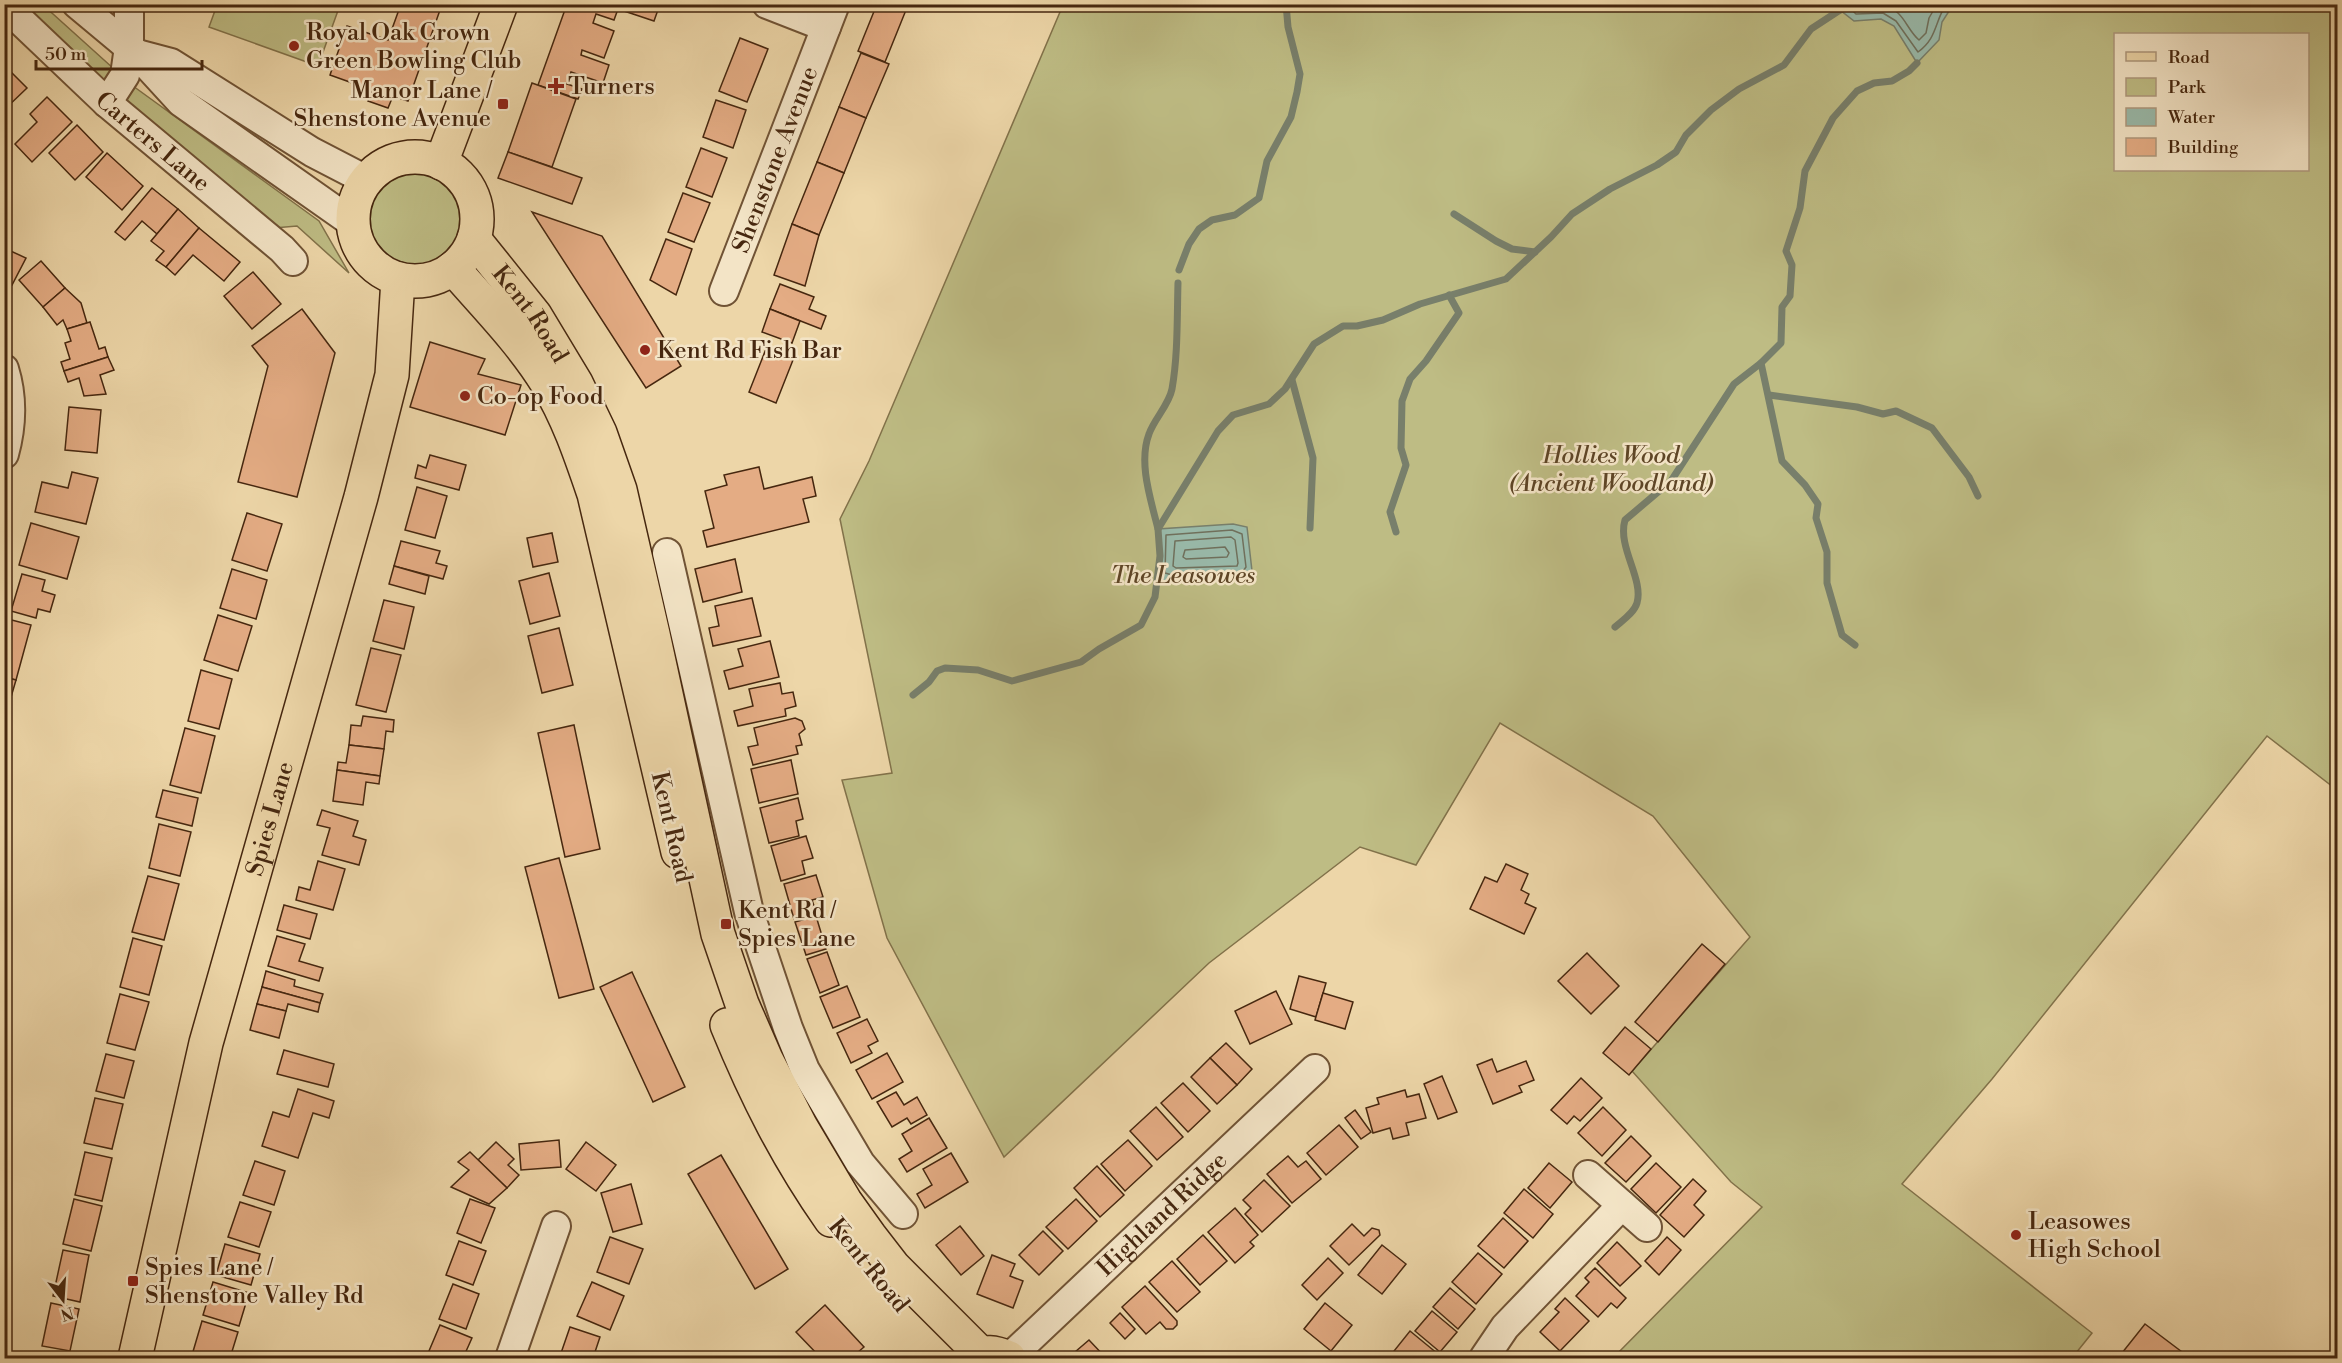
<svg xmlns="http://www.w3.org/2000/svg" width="2342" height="1363" viewBox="0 0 2342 1363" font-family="'Libre Bodoni',serif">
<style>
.green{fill:#bebc84;stroke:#82724a;stroke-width:1.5;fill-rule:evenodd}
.water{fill:#99b9a9;stroke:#787f6b;stroke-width:1.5}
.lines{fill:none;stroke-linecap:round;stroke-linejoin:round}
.shore{stroke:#70705c;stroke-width:1.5}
.stream{stroke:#787f6b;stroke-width:7}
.building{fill:#e4ac84;stroke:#46270f;stroke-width:1.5}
.minor-casing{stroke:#705335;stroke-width:32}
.major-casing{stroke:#46270f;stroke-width:36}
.minor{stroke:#f3e4c6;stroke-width:28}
.major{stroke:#edd6a8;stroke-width:33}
.poi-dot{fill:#8f2418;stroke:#f3e4c6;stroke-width:2}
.labels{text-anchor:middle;stroke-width:5;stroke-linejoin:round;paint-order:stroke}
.poi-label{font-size:24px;fill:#46270f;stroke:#f3e4c6;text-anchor:start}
.street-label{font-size:24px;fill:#46270f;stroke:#f3e4c6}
.park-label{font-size:24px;font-style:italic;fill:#5e4526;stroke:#f3e4c6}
</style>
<rect width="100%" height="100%" fill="#edd6a8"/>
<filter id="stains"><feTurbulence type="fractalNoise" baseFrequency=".00333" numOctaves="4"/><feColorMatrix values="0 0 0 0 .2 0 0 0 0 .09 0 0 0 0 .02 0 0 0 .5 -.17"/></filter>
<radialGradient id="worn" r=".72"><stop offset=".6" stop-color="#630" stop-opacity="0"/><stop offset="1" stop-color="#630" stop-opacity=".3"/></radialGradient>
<g class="green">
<path d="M19,5H43L114,69L103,81Z"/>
<path d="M217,5V4L340,5L318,66L209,27Z"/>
<path d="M1063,5H2337V790L2267,736L1992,1079L1902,1184L2092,1333L2072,1358H1613L1762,1207L1731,1182L1632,1071L1750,937L1653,816L1500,723L1416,865L1360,847L1209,963L1004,1157L887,938L842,780L892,773L840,519L869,461ZM2116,34H2308V170H2116Z"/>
<path d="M133,86L319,221L349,273L297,226L274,228L117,103Z"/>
<circle cx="414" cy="220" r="49"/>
</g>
<g class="water">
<path d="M1839,5V4L1953,5L1942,22L1939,40L1917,63L1894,26L1881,19L1854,21L1840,10Z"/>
<path d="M1233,524L1247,527L1252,571L1243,580L1176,582L1158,580L1160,556L1158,529Z"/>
</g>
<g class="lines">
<g class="shore">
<path d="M1845,4L1856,14L1883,13L1896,21L1918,52C1937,38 1934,24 1946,4"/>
<path d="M1855,4C1864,9 1874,4 1884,6C1904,10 1906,29 1919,40L1926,33L1929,18L1937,4"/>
<path d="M1232,530L1242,534L1246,567L1241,574L1176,576L1165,573L1166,535Z"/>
<path d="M1231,537L1235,540L1238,563L1237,566L1176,568L1173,566L1175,541Z"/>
<path d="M1225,547L1229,553L1227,557L1186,559L1183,557L1185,550Z"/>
</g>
<g class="stream">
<path d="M1823,4L1840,10"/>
<path d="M1454,214L1496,241L1512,249L1535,252"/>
<path d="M1179,270L1189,244L1199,229L1212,220L1235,215L1259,198L1267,161L1291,117L1297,92L1300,74L1288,27L1286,4"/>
<path d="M1292,380L1313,458L1310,528"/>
<path d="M1769,395L1857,407L1883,414L1896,411L1932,428L1969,477L1978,496"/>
<path d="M1158,529C1151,500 1138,463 1149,434C1154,419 1169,405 1172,389C1178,355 1177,318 1178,283"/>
<path d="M1396,532L1390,512L1406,465L1401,448L1402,401L1410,379L1426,361L1459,313L1449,295"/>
<path d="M1615,627C1623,620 1634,613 1637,603C1644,579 1617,547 1625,520L1671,481L1734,384L1761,363"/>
<path d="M1855,645L1842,635L1827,583V552L1816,518L1818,504L1805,485L1782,461L1761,363L1781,343L1782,307L1790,296L1792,265L1786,251L1800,208L1805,171L1833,118L1857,91L1874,83L1892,81L1909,71L1917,63"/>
<path d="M913,695L929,682L937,671L945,668L978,670L1012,681L1081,662L1099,649L1141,625L1155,597L1160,556L1158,529L1218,431L1233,415L1269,404L1285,389L1314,344L1343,326H1357L1383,320L1420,304L1506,279L1551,237L1572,214L1610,189L1657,165L1676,152L1686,135L1711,110L1739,89L1784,65L1811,29L1840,10"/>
</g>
</g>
<g class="building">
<path d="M401,4H431L430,7L440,10L408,101L393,96L388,108L368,101L372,90L330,75L347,26L388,40Z"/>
<path d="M567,4H660L654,21L618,9L614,20L596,14L593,23L614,31L604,58L582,50L581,55L609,65L603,83L571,72L567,84L582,89L578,99L538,85Z"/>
<path d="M877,4H891L906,10L885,62L858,51Z"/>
<path d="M740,38L768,49L747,102L719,91Z"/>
<path d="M861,53L889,64L866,118L839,107Z"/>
<path d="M4,65L27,88L4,110Z"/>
<path d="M532,83L576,99L552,167L508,152Z"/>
<path d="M47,97L72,122L32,162L15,144L37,122L30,114Z"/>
<path d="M716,100L746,110L733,148L703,137Z"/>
<path d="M839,107L866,118L844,173L817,162Z"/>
<path d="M77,125L103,152L75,180L49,153Z"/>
<path d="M701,148L727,158L712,197L686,187Z"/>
<path d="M508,152L582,178L572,204L498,178Z"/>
<path d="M107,153L143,186L122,210L86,177Z"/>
<path d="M817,162L844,173L819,235L792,224Z"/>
<path d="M152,188L178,209L157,234L142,221L125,240L115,232Z"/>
<path d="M683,193L710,203L694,242L668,232Z"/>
<path d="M178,209L199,228L166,267L156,260L164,251L151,241Z"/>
<path d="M532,212L602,236L681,366L646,388Z"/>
<path d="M792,224L819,235L805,286L774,275Z"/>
<path d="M199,228L240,262L224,281L193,255L175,275L166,267Z"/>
<path d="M666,239L692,249L676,295L650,280Z"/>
<path d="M4,248L26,258L12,285L4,282Z"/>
<path d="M41,261L65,288L43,307L19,280Z"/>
<path d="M253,272L281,304L252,329L224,296Z"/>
<path d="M780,284L814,297L809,309L826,316L821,329L770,309Z"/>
<path d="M65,288L81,303L87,323L67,329L63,320L57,325L43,307Z"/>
<path d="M302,309L335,353L297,497L238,482L268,366L252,346Z"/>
<path d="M770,309L800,321L792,343L762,332Z"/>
<path d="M90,322L99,349L105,347L108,357L64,371L61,362L70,359L65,343L71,341L67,329Z"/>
<path d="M430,342L485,359L478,374L521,385L505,435L410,407Z"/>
<path d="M766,349L793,360L776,403L749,392Z"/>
<path d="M108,357L114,370L100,375L106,394L84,396L79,378L68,382L64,371Z"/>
<path d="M69,407L101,410L97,453L65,450Z"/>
<path d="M430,455L466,465L459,490L415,478L418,465L426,468Z"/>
<path d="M759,467L764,489L812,477L816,496L803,499L809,522L707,547L703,531L714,528L705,491L727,485L724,475Z"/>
<path d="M72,472L98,478L86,524L35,512L42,482L68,488Z"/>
<path d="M417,487L447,496L435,538L405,530Z"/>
<path d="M247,513L282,524L267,571L232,560Z"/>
<path d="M31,523L79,537L67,579L19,565Z"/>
<path d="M552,533L558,562L533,567L527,538Z"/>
<path d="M401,541L440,551L436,563L447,566L443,579L394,566Z"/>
<path d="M735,559L742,592L703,602L695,569Z"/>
<path d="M394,566L429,576L425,594L389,584Z"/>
<path d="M232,569L267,580L256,619L220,608Z"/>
<path d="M549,573L560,616L530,624L519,581Z"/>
<path d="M22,574L45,580L42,591L55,595L50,612L38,609L36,618L11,611Z"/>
<path d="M752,598L761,636L713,646L709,628L719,626L715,606Z"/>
<path d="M384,600L414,607L404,649L373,641Z"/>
<path d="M218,615L252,626L238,671L204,660Z"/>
<path d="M4,618L31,625L16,680L4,677Z"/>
<path d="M559,628L573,685L542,693L528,636Z"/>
<path d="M770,641L779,677L729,689L724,671L743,666L738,649Z"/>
<path d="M371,648L401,655L386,712L356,705Z"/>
<path d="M201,670L232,679L219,729L188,721Z"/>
<path d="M4,677L16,680L4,721Z"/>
<path d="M780,683L782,694L793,692L796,706L785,709L786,716L738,726L734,711L753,706L749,689Z"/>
<path d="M363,716L394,720L393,732L386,731L384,749L349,745L351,725L361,726Z"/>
<path d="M795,718L802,721L805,729L799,734L802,745L796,746L798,754L753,765L748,747L758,745L754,728Z"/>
<path d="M574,725L600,849L565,857L538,733Z"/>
<path d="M185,728L215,736L201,793L170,785Z"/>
<path d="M349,745L384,749L380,776L337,770L338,762L346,763Z"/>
<path d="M791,760L798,794L759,803L751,769Z"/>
<path d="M337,770L380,776L379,784L366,782L363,805L333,801Z"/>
<path d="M163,790L198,798L192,826L156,817Z"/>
<path d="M798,798L803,819L796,821L799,836L769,843L760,808Z"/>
<path d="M322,810L358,821L353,836L366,840L359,865L322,855L330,828L317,825Z"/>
<path d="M159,824L191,832L180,876L149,868Z"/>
<path d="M806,836L813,858L802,861L805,874L781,881L771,846Z"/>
<path d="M559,858L594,989L559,998L525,867Z"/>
<path d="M318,861L345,869L333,910L296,900L299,887L310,890Z"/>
<path d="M1506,864L1528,874L1521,890L1529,894L1525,903L1536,908L1524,934L1470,909L1485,877L1497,882Z"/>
<path d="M816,875L823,897L812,900L816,912L794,919L784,884Z"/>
<path d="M148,876L179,884L164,940L132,932Z"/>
<path d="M284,905L317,914L310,939L277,930Z"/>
<path d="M816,916L826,949L806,955L795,922Z"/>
<path d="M277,936L305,944L299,961L323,968L319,981L268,966Z"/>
<path d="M133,938L162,946L149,995L120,987Z"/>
<path d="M1702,944L1725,964L1658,1042L1635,1022Z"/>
<path d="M827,952L839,985L820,993L807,959Z"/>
<path d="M1587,953L1619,986L1591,1014L1558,981Z"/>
<path d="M266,971L295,980L294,986L323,994L320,1003L262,987Z"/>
<path d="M632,972L685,1087L653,1102L600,987Z"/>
<path d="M1299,976L1326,983L1316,1017L1290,1009Z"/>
<path d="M847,986L860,1017L833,1028L820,997Z"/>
<path d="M262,987L320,1003L318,1012L288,1004L286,1011L257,1004Z"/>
<path d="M1276,991L1292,1024L1250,1044L1235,1011Z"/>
<path d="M1323,993L1353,1002L1345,1029L1315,1020Z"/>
<path d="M120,994L149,1002L135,1050L107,1043Z"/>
<path d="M257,1004L286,1011L279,1038L250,1030Z"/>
<path d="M867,1019L878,1041L868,1046L872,1053L851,1063L837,1033Z"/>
<path d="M1625,1027L1651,1049L1629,1075L1603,1053Z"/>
<path d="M1226,1043L1252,1069L1237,1085L1210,1058Z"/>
<path d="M284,1050L334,1064L328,1087L277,1074Z"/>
<path d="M887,1053L903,1082L872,1099L856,1070Z"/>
<path d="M106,1054L134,1061L124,1098L96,1091Z"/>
<path d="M1210,1058L1237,1085L1217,1104L1191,1077Z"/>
<path d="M1492,1059L1497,1072L1526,1061L1534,1080L1519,1086L1522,1092L1493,1104L1477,1065Z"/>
<path d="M1442,1076L1457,1112L1438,1119L1424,1084Z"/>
<path d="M1581,1078L1602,1098L1580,1121L1574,1116L1567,1124L1551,1110Z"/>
<path d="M1183,1083L1210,1111L1188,1132L1161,1103Z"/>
<path d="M298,1089L334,1101L329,1118L313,1113L298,1158L262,1146L273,1112L289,1117Z"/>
<path d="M1405,1090L1407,1097L1419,1094L1426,1118L1406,1123L1409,1135L1393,1139L1390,1128L1373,1133L1366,1108L1379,1104L1377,1098Z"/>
<path d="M896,1092L904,1105L917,1097L927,1115L911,1124L907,1118L892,1127L877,1102Z"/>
<path d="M95,1098L123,1104L112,1149L84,1143Z"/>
<path d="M1156,1107L1183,1137L1157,1160L1130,1131Z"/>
<path d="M1603,1107L1626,1130L1602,1156L1578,1133Z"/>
<path d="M1355,1110L1371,1132L1361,1139L1345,1118Z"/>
<path d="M929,1118L947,1148L907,1172L899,1159L912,1151L902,1134Z"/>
<path d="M1339,1125L1358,1147L1326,1175L1307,1153Z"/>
<path d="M1631,1136L1651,1156L1626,1182L1605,1163Z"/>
<path d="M559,1140L561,1167L521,1170L519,1144Z"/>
<path d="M1128,1140L1152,1166L1125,1191L1101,1164Z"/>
<path d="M496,1142L514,1159L508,1165L519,1175L507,1188L478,1160Z"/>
<path d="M586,1142L616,1165L596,1191L566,1169Z"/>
<path d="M85,1152L112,1158L102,1201L75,1195Z"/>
<path d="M470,1152L507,1188L489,1204L451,1187L469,1170L458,1162Z"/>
<path d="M951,1153L968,1182L925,1208L917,1194L932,1185L923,1169Z"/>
<path d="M721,1155L788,1269L755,1289L688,1174Z"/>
<path d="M1288,1156L1298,1167L1306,1161L1321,1179L1292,1203L1267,1174Z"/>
<path d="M255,1161L285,1171L274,1205L243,1195Z"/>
<path d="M1549,1163L1572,1182L1550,1208L1528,1188Z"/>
<path d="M1656,1163L1681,1187L1656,1213L1631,1189Z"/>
<path d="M1097,1166L1124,1195L1100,1217L1074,1188Z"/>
<path d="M1693,1179L1706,1191L1694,1205L1704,1215L1684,1237L1660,1215Z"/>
<path d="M1264,1180L1290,1206L1262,1232L1245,1214L1251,1208L1243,1200Z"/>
<path d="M631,1184L642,1224L613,1232L601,1193Z"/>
<path d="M1524,1189L1553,1214L1533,1238L1504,1213Z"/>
<path d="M74,1199L102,1206L91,1251L63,1244Z"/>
<path d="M470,1199L495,1208L481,1243L457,1233Z"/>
<path d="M1076,1199L1097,1221L1068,1249L1046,1227Z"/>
<path d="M240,1202L271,1212L259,1247L228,1237Z"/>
<path d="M1235,1208L1258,1235L1250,1242L1254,1246L1235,1263L1208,1232Z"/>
<path d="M1503,1218L1528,1241L1504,1268L1478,1246Z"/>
<path d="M1352,1224L1364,1236L1372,1228L1379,1230L1380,1235L1349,1265L1330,1246Z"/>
<path d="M960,1226L984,1256L961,1275L936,1245Z"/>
<path d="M1043,1231L1063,1251L1039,1275L1019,1255Z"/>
<path d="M1203,1235L1227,1261L1200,1285L1177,1259Z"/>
<path d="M610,1237L643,1249L629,1284L597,1272Z"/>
<path d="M1667,1237L1681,1250L1659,1275L1645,1261Z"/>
<path d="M459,1241L486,1251L473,1285L446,1275Z"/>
<path d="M1617,1242L1641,1266L1620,1286L1597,1263Z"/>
<path d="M225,1244L260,1254L251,1285L216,1275Z"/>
<path d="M1382,1245L1406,1264L1382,1294L1358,1275Z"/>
<path d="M63,1250L89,1255L80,1302L53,1296Z"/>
<path d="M1478,1253L1502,1274L1476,1304L1452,1282Z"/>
<path d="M992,1255L1015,1264L1010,1276L1023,1281L1013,1308L977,1294Z"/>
<path d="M1328,1258L1343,1273L1317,1300L1302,1285Z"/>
<path d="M1172,1261L1200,1292L1177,1312L1149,1282Z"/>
<path d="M1595,1268L1626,1298L1617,1308L1611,1303L1598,1317L1576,1296L1589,1282L1585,1278Z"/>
<path d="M213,1282L249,1293L239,1326L203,1315Z"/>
<path d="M592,1282L624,1296L610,1330L577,1316Z"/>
<path d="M453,1284L479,1294L466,1329L439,1319Z"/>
<path d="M1145,1286L1177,1321V1325L1173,1329H1166L1160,1322L1146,1334L1122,1307Z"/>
<path d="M1450,1288L1475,1309L1458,1329L1433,1307Z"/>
<path d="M1565,1298L1589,1321L1560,1351L1540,1332L1559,1312L1555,1309Z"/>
<path d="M51,1303L79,1309L70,1351L42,1346Z"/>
<path d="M1325,1303L1352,1325L1331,1351L1304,1329Z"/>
<path d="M825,1305L864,1347L851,1358H821L796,1332Z"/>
<path d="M1432,1311L1457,1332L1440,1352L1415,1331Z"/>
<path d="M1120,1313L1135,1329L1125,1339L1110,1323Z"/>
<path d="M202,1321L238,1332L230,1358H202L192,1355Z"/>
<path d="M2145,1324L2190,1358H2118Z"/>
<path d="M440,1325L472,1338L463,1358H426Z"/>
<path d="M570,1327L600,1337L593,1358H567L560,1356Z"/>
<path d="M1410,1331L1438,1354L1434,1358H1393L1390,1356Z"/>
<path d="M1089,1340L1106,1358H1068Z"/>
</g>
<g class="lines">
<g class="minor-casing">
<g id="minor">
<path d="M77,4L137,54L181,102L353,223"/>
<path d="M767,4L826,27"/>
<path id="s1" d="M4,5L107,103L282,249L293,261"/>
<path d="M137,54L171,63L312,152L366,180"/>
<path d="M107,103L125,75L129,47V4"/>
<path id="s2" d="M724,291L835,4"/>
<path d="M4,369C13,398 12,425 4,454"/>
<path d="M667,553L749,912L788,1028L805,1070L860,1163L903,1214"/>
<path d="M1588,1175L1647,1227"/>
<path d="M510,1358L556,1226"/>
<path id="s3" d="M1009,1358L1315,1069"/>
<path d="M1484,1358L1505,1327L1622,1205"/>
</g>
</g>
<g class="major-casing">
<g id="major">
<circle cx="415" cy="219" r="62"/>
<path d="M441,163L501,4"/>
<path id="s4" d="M474,239L535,315L576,383L600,433L620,490L653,634L718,934L742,1004L766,1059L801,1127L845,1201L870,1236L894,1267L980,1353"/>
<path d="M453,268C485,305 521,341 547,383C568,417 581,456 594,494L678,852"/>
<path d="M727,1025C756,1096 787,1157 831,1220"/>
<path id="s5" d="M135,1358L206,1043L361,497L392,375L398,279"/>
<path d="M970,1358C985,1350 995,1352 1009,1358"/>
</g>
</g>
<use href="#minor" class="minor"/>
<use href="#major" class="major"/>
</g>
<g class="poi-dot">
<circle cx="294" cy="46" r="6"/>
<path d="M553 77h6v6h6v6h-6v6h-6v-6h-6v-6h6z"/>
<rect x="497" y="98" width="12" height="12" rx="3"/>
<circle cx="645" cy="350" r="6"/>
<circle cx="465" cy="396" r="6"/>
<rect x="720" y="918" width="12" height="12" rx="3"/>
<circle cx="2016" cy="1235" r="6"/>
<rect x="127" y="1275" width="12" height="12" rx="3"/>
</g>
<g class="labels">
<g class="poi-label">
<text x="306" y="40">Royal Oak Crown<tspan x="306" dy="28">Green Bowling Club</tspan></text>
<text x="568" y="94">Turners</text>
<text x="491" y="98" text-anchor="end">Manor Lane /<tspan x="491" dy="28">Shenstone Avenue</tspan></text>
<text x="657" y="358">Kent Rd Fish Bar</text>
<text x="477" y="404">Co-op Food</text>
<text x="738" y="918">Kent Rd /<tspan x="738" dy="28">Spies Lane</tspan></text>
<text x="2028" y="1229">Leasowes<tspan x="2028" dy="28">High School</tspan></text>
<text x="145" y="1275">Spies Lane /<tspan x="145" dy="28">Shenstone Valley Rd</tspan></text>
</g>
<g class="street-label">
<text dy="8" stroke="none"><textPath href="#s1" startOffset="202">Carters Lane</textPath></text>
<text dy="8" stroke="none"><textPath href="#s2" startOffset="141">Shenstone Avenue</textPath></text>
<text dy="8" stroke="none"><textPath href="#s4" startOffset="94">Kent Road</textPath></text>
<text dy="8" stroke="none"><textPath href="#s5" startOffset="556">Spies Lane</textPath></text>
<text transform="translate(672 827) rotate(77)" y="8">Kent Road</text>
<text dy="8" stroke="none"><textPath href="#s3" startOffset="210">Highland Ridge</textPath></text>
<text transform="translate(869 1265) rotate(51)" y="8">Kent Road</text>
</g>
<g class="park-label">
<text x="1611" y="463">Hollies Wood<tspan x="1611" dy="28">(Ancient Woodland)</tspan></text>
<text x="1183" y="583">The Leasowes</text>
</g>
</g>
<rect width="2342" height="1363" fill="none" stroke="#edd6a8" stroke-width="24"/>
<rect x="6" y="6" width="2330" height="1351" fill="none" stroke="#46270f" stroke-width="3"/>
<rect x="12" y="12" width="2318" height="1339" fill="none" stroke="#46270f" stroke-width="1.5"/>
<rect x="2114" y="33" width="195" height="138" fill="#f3e4c6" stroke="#ae987d" stroke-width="1.5"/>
<rect x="2126" y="52" width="30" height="9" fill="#edd6a8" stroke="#ae987d" stroke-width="1.5"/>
<text x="2168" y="63" font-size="18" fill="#46270f">Road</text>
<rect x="2126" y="78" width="30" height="18" fill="#bebc84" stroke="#ae987d" stroke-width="1.5"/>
<text x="2168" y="93" font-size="18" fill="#46270f">Park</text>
<rect x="2126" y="108" width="30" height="18" fill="#99b9a9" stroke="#ae987d" stroke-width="1.5"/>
<text x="2168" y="123" font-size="18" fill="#46270f">Water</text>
<rect x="2126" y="138" width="30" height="18" fill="#e4ac84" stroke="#ae987d" stroke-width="1.5"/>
<text x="2168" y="153" font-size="18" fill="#46270f">Building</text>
<g transform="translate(63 1300) rotate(163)" stroke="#f3e4c6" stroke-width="4.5" paint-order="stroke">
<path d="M0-4.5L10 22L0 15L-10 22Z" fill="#46270f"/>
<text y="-9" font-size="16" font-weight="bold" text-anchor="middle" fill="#46270f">N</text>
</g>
<path d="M36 60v9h166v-9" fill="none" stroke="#46270f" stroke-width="3"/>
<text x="45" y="60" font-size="18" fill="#46270f" stroke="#f3e4c6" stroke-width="4.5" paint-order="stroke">50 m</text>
<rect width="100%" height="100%" filter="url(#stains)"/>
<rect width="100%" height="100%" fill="url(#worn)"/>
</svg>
